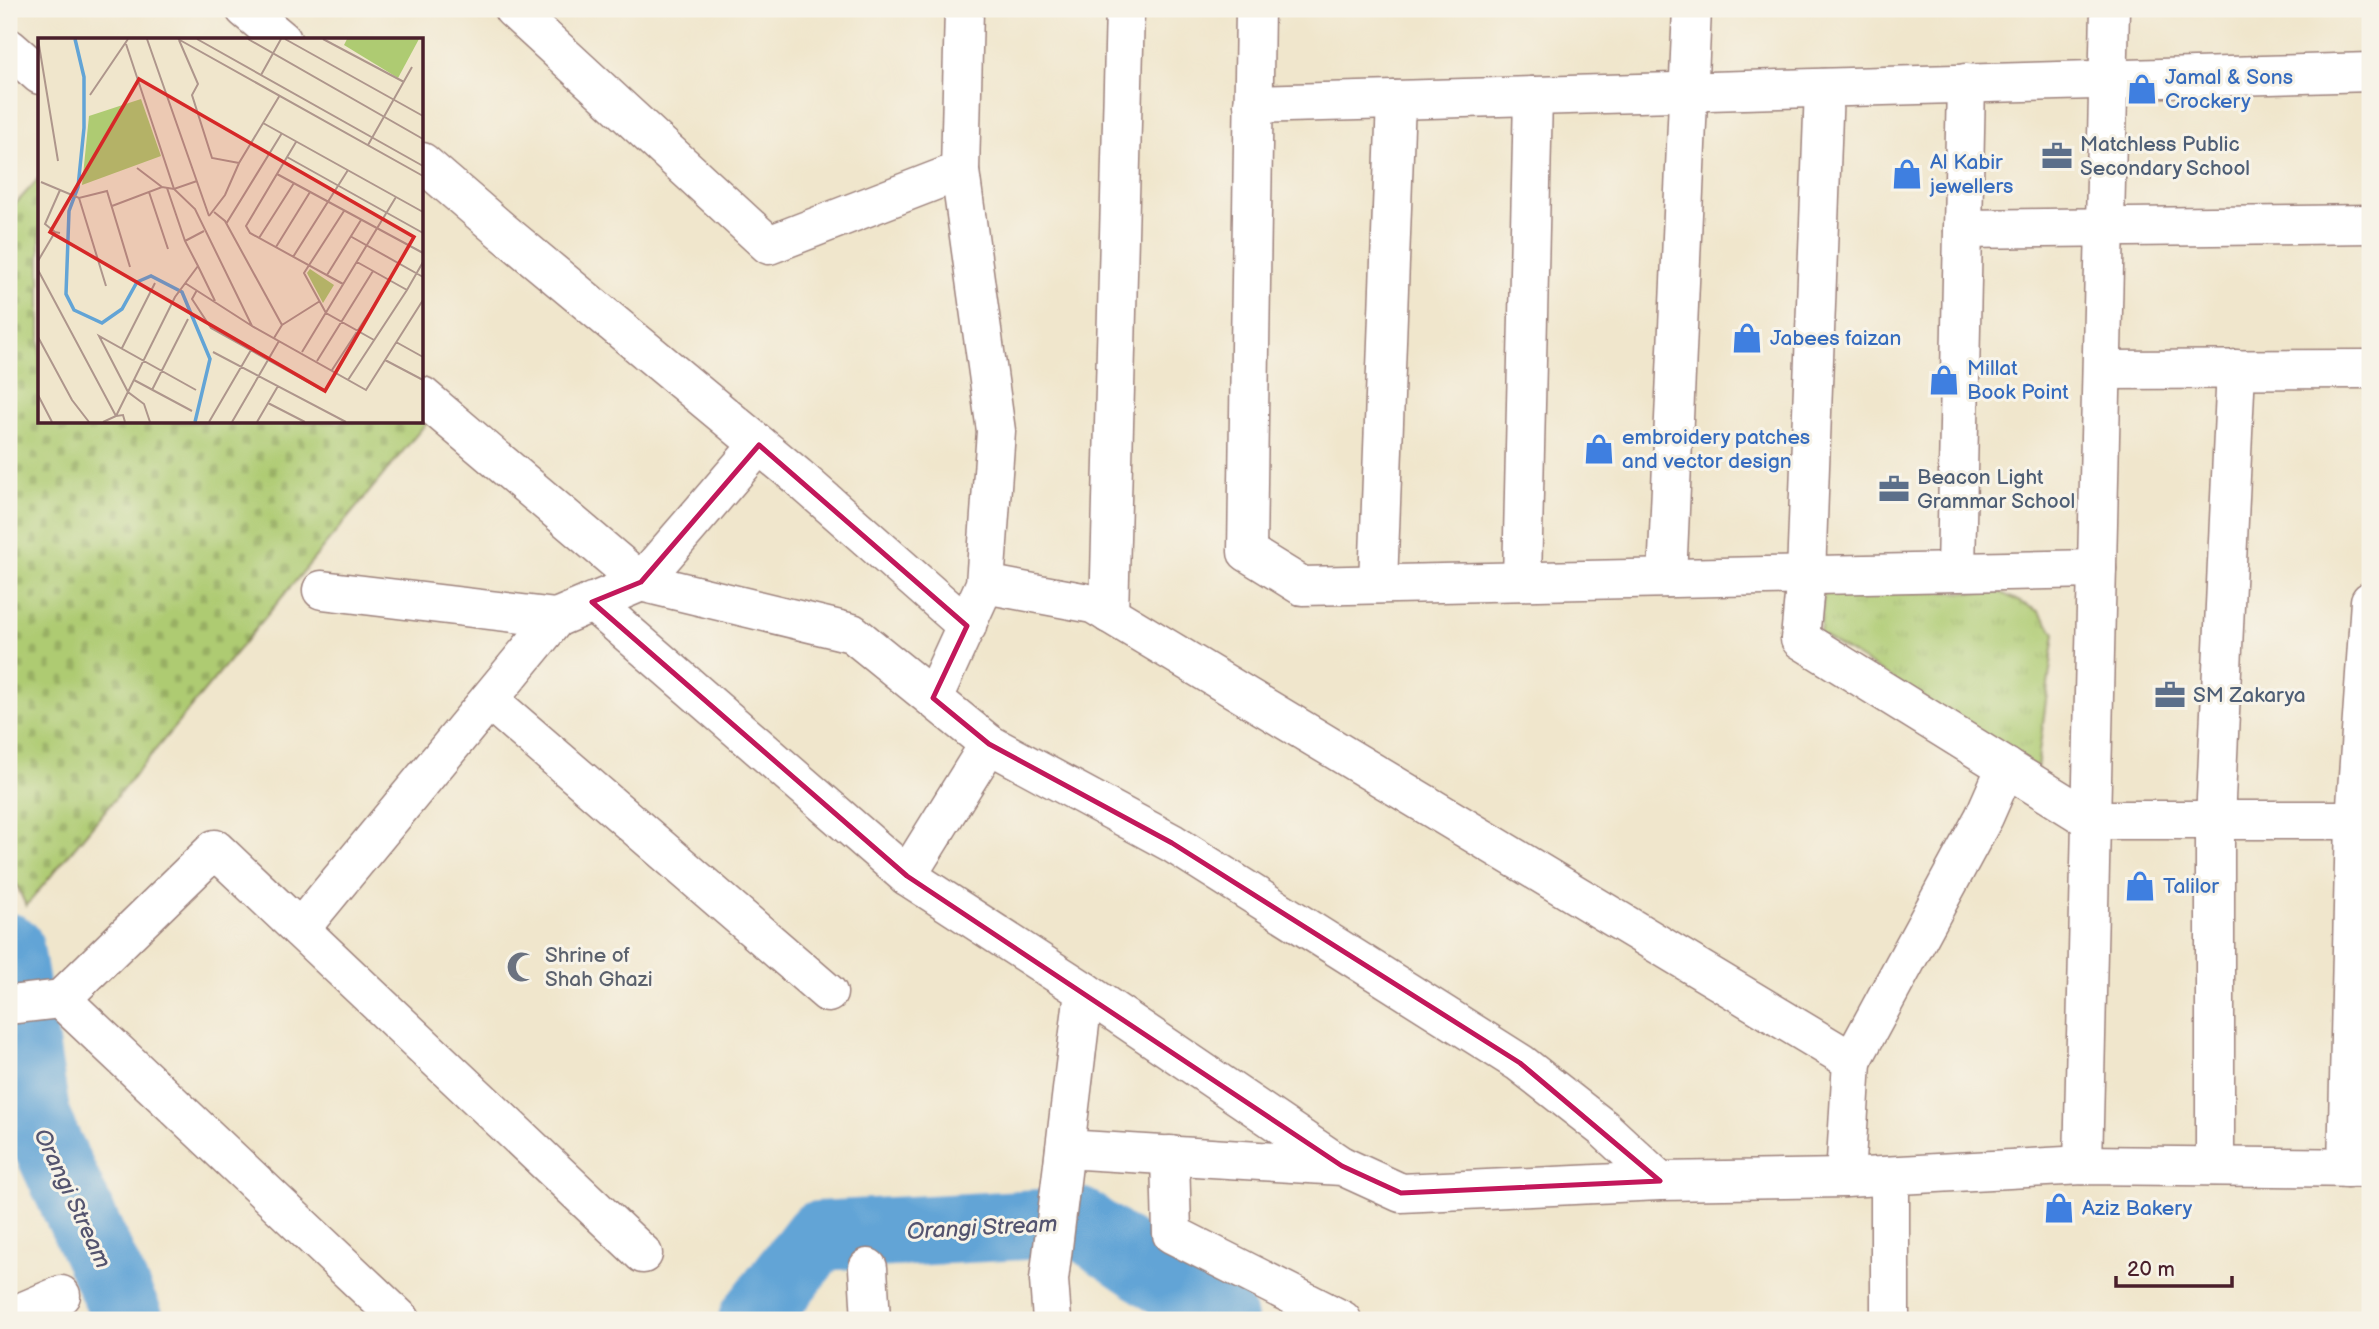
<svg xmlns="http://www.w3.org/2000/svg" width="2379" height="1329" viewBox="0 0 2379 1329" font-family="'Balsamiq Sans',sans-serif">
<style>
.grass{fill:url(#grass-tufts);stroke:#7c754e;stroke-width:2}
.cemetery{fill:url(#cemetery-stones);stroke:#7c754e;stroke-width:2}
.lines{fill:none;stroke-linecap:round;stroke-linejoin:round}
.river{stroke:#62a4d6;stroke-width:70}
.minor-casing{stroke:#9d827c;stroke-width:41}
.minor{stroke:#fff;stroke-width:38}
.marked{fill:none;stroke:#c2185b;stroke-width:5;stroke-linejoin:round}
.labels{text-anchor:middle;stroke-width:6;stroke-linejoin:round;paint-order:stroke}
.shop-label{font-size:21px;fill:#366cbe;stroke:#f7f3e8;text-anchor:start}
.service-label{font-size:21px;fill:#4e5e75;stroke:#f7f3e8;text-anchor:start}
.worship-label{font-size:21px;fill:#5b616d;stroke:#f7f3e8;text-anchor:start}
.water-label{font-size:23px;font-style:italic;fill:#54546f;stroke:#f7f3e8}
.inset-river{fill:none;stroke:#62a4d6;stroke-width:3.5}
.inset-road{fill:none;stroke:#ae968c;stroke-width:2}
.view{fill:#d62828;fill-opacity:0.15;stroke:#d62828;stroke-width:3.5}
.inset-edge{fill:none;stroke:#4a1f2b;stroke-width:3.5}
</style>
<defs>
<pattern id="grass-tufts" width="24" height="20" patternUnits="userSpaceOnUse" patternTransform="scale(1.75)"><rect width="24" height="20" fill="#aecb72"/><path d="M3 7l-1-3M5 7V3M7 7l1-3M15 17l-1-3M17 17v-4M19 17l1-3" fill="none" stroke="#97ae63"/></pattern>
<pattern id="cemetery-stones" width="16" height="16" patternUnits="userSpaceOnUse" patternTransform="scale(1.75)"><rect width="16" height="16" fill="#aecb72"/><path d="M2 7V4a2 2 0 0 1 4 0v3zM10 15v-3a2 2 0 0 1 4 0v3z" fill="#97ae63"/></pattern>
</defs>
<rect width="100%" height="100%" fill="#f7f3e8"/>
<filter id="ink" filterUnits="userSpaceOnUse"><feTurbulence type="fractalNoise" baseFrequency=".0143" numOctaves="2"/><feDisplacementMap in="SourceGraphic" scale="14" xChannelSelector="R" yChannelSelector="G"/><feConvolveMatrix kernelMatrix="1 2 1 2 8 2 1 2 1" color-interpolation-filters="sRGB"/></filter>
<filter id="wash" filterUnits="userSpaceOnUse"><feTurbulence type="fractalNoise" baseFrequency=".00686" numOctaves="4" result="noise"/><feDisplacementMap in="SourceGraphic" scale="28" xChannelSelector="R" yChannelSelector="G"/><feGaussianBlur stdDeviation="1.57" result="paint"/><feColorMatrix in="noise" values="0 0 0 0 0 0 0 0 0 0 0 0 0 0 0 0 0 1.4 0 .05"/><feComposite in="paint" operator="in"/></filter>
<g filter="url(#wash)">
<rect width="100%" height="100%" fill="#f0e6cc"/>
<path class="grass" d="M1824,590L2002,593L2038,611L2055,633L2037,768L1820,634Z"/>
<path class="cemetery" d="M40,177V422H422V406L433,415L26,906L9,867V211Z"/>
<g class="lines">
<g class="river">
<path d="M9,948L36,1120L129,1320"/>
<path d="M753,1320L818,1236L1078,1222L1222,1320"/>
</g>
</g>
</g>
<g filter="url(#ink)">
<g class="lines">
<g class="minor-casing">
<g id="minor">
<path d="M245,9L282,40"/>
<path d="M513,9L769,245L960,171"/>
<path d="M1255,9L1247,552L1302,586L2097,569"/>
<path d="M9,48L40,75"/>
<path d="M1824,88L1806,575L1800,639L2091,820H2370"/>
<path d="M1253,104L2370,72"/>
<path d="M422,162L502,231L797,476L967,626"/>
<path d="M1963,229L2370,224"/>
<path d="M2102,370L2370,369"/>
<path d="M422,396L641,582L852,633L989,744L1172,843L1520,1063L1603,1128L1660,1181L1845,1178L2083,1165L2370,1168"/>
<path d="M1956,571L1966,83"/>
<path d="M1667,578L1692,9"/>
<path d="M1522,581L1533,96"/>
<path d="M985,584L1093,604L1852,1061L1845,1178"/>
<path d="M1378,584L1396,100"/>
<path d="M322,590L556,618"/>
<path d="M592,602L907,876"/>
<path d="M1109,614L1125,9"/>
<path d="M933,698L985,584L996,431L960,171L964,9"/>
<path d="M489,700L828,993"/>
<path d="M989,744L907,876L1084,991L1049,1280L1052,1320"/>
<path d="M300,929L556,618L641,582L759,445"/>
<path d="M1084,991L1340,1165"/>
<path d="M61,999L401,1320"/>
<path d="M9,1005L61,999L215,849L643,1254"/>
<path d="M1852,1061L1984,817L2006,767"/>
<path d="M1065,1149L1342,1166L1401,1193L1660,1181"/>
<path d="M1170,1155L1172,1234L1342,1320"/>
<path d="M2083,1165L2110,9"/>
<path d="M2215,1166V820L2236,369"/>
<path d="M2347,1168L2355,820L2370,601"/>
<path d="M1890,1176V1320"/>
<path d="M868,1268L871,1320"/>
<path d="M26,1320V1310L61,1295"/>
</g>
</g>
<use href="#minor" class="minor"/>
</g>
</g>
<path class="marked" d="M759,445L967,626L933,698L989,744L1172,843L1520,1063L1660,1181L1401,1193L1342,1166L907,876L592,602L641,582Z"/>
<defs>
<g id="shop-bare" transform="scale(2.415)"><path d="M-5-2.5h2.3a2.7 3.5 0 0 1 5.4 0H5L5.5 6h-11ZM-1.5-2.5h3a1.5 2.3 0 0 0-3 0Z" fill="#3f7fe0" stroke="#f7f3e8" stroke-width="2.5" paint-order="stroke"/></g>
<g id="office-bare" transform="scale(2.415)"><path d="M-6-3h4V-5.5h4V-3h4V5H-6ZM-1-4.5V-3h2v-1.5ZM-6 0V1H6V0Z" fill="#5c6f8a" stroke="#f7f3e8" stroke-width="2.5" paint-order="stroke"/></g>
<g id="mosque-bare" transform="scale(2.415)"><path d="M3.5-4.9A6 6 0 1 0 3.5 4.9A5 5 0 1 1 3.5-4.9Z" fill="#6b7280" stroke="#f7f3e8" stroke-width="2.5" paint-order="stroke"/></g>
</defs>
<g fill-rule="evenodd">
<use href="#shop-bare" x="2142" y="89"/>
<use href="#office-bare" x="2057" y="156"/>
<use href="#shop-bare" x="1907" y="174"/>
<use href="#shop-bare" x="1747" y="338"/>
<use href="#shop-bare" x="1944" y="380"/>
<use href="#shop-bare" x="1599" y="449"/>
<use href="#office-bare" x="1894" y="489"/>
<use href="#office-bare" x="2170" y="695"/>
<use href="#shop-bare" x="2140" y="886"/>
<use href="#mosque-bare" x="522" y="967"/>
<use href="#shop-bare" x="2059" y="1208"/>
</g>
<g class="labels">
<g class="shop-label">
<text x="2165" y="84">Jamal &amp; Sons<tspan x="2165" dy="24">Crockery</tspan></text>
<text x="1930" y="169">Al Kabir<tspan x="1930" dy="24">jewellers</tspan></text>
<text x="1770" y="345">Jabees faizan</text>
<text x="1967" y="375">Millat<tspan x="1967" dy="24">Book Point</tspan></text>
<text x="1622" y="444">embroidery patches<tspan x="1622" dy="24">and vector design</tspan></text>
<text x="2163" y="893">Talilor</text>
<text x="2082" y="1215">Aziz Bakery</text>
</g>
<g class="service-label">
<text x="2080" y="151">Matchless Public<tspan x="2080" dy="24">Secondary School</tspan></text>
<text x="1917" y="484">Beacon Light<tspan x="1917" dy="24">Grammar School</tspan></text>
<text x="2193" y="702">SM Zakarya</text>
</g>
<g class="worship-label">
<text x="545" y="962">Shrine of<tspan x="545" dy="24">Shah Ghazi</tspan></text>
</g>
<g class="water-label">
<text transform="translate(73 1198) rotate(65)" y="8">Orangi Stream</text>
<text transform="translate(982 1227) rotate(-3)" y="8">Orangi Stream</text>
</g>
</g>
<g transform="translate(38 38)">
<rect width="385" height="385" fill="#f0e6cc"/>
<path d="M272,231L296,247L285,265L269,235Z" fill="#aecb72"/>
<path d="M103,61L123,118L44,147L51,78Z" fill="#aecb72"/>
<path d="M309,1H381L360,40L306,7Z" fill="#aecb72"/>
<path class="inset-river" d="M37,1L46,39V90L40,149L31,173L28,256L36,272L64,285L84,271L99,244L113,238L144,254L172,321L157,384"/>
<path class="inset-road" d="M0,1L20,123M109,1L171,178M140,1L385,138M159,1L385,128M210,1L385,101M247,1L385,78M285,1L366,44M141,2L160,46L154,57L174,120L201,125M88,6L136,151L157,171L214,288L328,352L385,262M223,37L243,1M52,57L90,1M225,85L385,174M258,104L208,188L212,195L305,246M330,107L374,29M249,119L385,195M99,130L124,149M239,136L385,215M3,144L41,160L69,153L92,229M129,150L147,203M111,154L130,211M41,160L68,248M74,168L124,149L136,151L159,143M306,173L266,235L288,275L336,302M176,174L187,183L244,287L236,300M171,178L187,157L201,125L242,57M188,186L244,95M17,194L7,186L22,152M312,198L385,239M221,200L256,145M238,209L272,154M255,219L310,132M0,223L17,194L22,195M319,224L369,252L385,224M160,228L177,263M0,232L78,378L65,384M289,237L323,182M147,245L214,288M159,252L154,261L173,290L284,352M244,287L282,263M0,299L34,362L51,384M358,304L385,319M84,310L117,245M175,314L308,384M264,314L358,159M347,322L385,342M279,323L335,233M294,332L352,243M96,342L154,373M310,342L369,252M114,352L150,281M0,357L14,384M230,365L267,384M87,384L85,377L78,378L137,259L160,228L147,203L166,193M112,384L106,366L90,354L61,298L158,352M171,384L213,312M194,384L241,303M219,384L240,348"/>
<path class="view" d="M101,41L376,199L287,353L12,194Z"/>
<rect width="385" height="385" class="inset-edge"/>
</g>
<rect width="2379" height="1329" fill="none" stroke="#f7f3e8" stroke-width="35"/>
<path d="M2116 1276v10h116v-10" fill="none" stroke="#4a1f2b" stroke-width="3.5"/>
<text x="2127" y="1276" font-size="21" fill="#4a1f2b" stroke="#f7f3e8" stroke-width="5" paint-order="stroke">20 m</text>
</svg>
